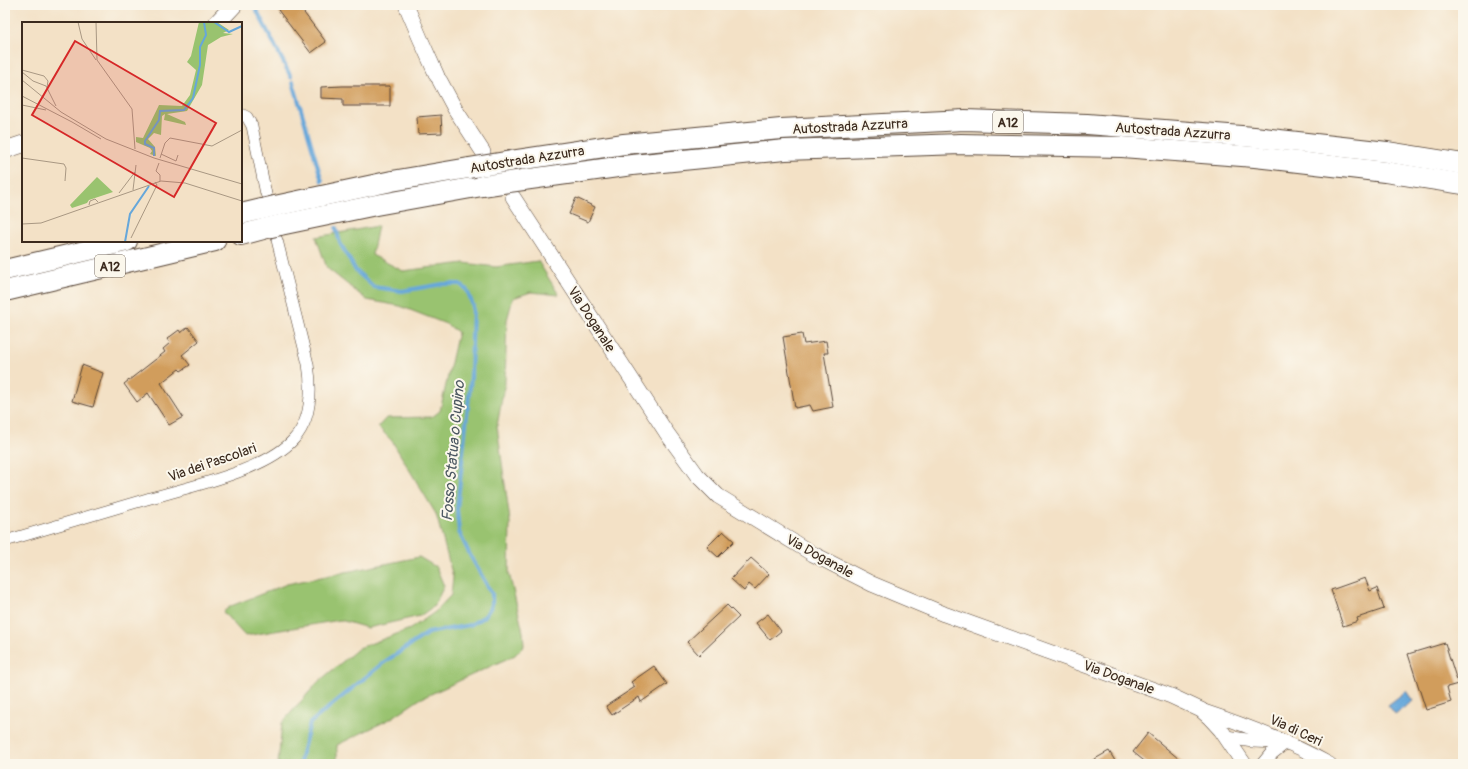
<svg xmlns="http://www.w3.org/2000/svg" width="1468" height="769" viewBox="0 0 1468 769" font-family="Pangolin,sans-serif">
<style>
.green{fill:#99c36f;stroke:#6a7646}
.water{fill:#66a7da;stroke:#50687c}
.lines{fill:none;stroke-linecap:round;stroke-linejoin:round}
.stream{stroke:#66a7da;stroke-width:4}
.building{fill:#d19d5c}
.minor-casing{stroke:#574537;stroke-width:12}
.tertiary-casing{stroke:#574537;stroke-width:14}
.secondary-casing{stroke:#574537;stroke-width:16}
.primary-casing{stroke:#574537;stroke-width:18}
.motorway-casing{stroke:#574537;stroke-width:22}
.minor{stroke:#fff;stroke-width:11}
.tertiary{stroke:#fff;stroke-width:13}
.secondary{stroke:#fff;stroke-width:15}
.primary{stroke:#fff;stroke-width:17}
.motorway{stroke:#fff;stroke-width:20}
.motorway-bridge-casing{stroke:#574537;stroke-width:22;stroke-linecap:butt}
.motorway-bridge{stroke:#fff;stroke-width:20}
.labels{text-anchor:middle;stroke-width:4;stroke-linejoin:round;paint-order:stroke}
.shield{fill:#fbf7ec;stroke:#75685c;stroke-width:1}
.shield-label{font-size:13px;font-weight:bold;fill:#3b2a1e}
.street-label{font-size:14px;fill:#3b2a1e;stroke:#fbf7ec}
.water-label{font-size:15px;font-style:italic;fill:#4a5660;stroke:#fbf7ec}
.inset-river{fill:none;stroke:#66a7da;stroke-width:2}
.inset-road{fill:none;stroke:#a99883;stroke-width:1}
.view{fill:#d62828;fill-opacity:0.15;stroke:#d62828;stroke-width:2}
.inset-edge{fill:none;stroke:#3b2a1e;stroke-width:2}
</style>
<rect width="100%" height="100%" fill="#fbf7ec"/>
<filter id="ink" filterUnits="userSpaceOnUse"><feTurbulence type="fractalNoise" baseFrequency=".025" numOctaves="2"/><feDisplacementMap in="SourceGraphic" scale="8" xChannelSelector="R" yChannelSelector="G"/><feConvolveMatrix kernelMatrix="1 2 1 2 8 2 1 2 1" color-interpolation-filters="sRGB"/></filter>
<filter id="wash" filterUnits="userSpaceOnUse"><feTurbulence type="fractalNoise" baseFrequency=".012" numOctaves="4" result="noise"/><feDisplacementMap in="SourceGraphic" scale="16" xChannelSelector="R" yChannelSelector="G"/><feGaussianBlur stdDeviation="0.9" result="paint"/><feColorMatrix in="noise" values="0 0 0 0 0 0 0 0 0 0 0 0 0 0 0 0 0 1.4 0 .05"/><feComposite in="paint" operator="in"/></filter>
<g filter="url(#wash)">
<rect width="100%" height="100%" fill="#f3e1c6"/>
<g class="green">
<path d="M378,226L372,255L403,271L464,263L496,267L538,261L559,295L531,292L513,298L507,320L505,382L497,426L510,521L509,573L523,632L524,646L515,655L420,699L390,719L337,745V764H278L282,723L318,682L359,648L410,629L435,612L451,595L453,577L436,514L392,441L378,427L386,418L432,417L440,411L458,332L446,324L400,306L367,300L327,268L316,237Z"/>
<path d="M419,557L436,567L444,586L434,606L420,616L368,628L340,620L245,636L223,612L231,606L287,584Z"/>
</g>
<path class="water" d="M1406,691L1413,701L1395,714L1388,705Z"/>
<g class="lines">
<g class="stream">
<path d="M254,5L291,77"/>
<path d="M293,82L322,181"/>
<path d="M300,764L301,757L310,723L383,663L428,633L470,625L485,616L492,605V594L470,555L459,532L457,509L471,377L473,306L467,290L460,284H443L402,291L374,287L356,271L340,243L336,228"/>
</g>
</g>
<g id="blocks">
<g class="building">
<path d="M285,5H298L326,42L311,53L278,10Z"/>
<path d="M343,86H390V106H343V99L321,98V87Z"/>
<path d="M441,115L442,133L418,134L417,117Z"/>
<path d="M576,198L595,207L588,222L569,214Z"/>
<path d="M188,327L199,341L182,355L190,365L181,371L179,369L161,383L183,417L169,425L148,393L137,402L124,384L165,352L163,349L170,343L167,339L179,330L181,333Z"/>
<path d="M802,334L804,344L826,341L828,353H824L833,407L813,411L810,405L795,408L783,337Z"/>
<path d="M82,365L103,373L93,407L72,401Z"/>
<path d="M723,531L734,541L718,557L707,547Z"/>
<path d="M751,558L769,574L755,589L749,584L744,591L731,579Z"/>
<path d="M1365,578L1370,591L1377,588L1384,609L1357,618L1358,621L1343,626L1331,590Z"/>
<path d="M727,605L739,617L699,655L687,642Z"/>
<path d="M768,614L781,631L770,640L756,623Z"/>
<path d="M1445,643L1458,684L1447,687L1451,702L1426,710L1408,654Z"/>
<path d="M654,666L667,684L641,702L639,697L612,715L606,706L635,687L631,682Z"/>
<path d="M1148,733L1185,764H1148L1133,752Z"/>
<path d="M1109,751L1117,764H1086Z"/>
</g>
</g>
</g>
<g filter="url(#ink)">
<use href="#blocks" fill-opacity="0" stroke="#574537" stroke-width="1"/>
<g class="lines">
<g class="minor-casing">
<g id="minor">
<path d="M241,114L247,117L252,126L266,194"/>
<path d="M5,541C52,527 100,513 147,499C189,487 266,471 294,439C312,419 312,389 308,364L277,240"/>
</g>
</g>
<g class="tertiary-casing">
<g id="tertiary">
<path d="M1201,710C1246,725 1289,741 1330,764"/>
<path d="M1226,737L1253,741L1280,742"/>
<path d="M1263,764L1272,753L1286,742"/>
</g>
</g>
<g class="secondary-casing">
<g id="secondary">
<path d="M406,5L420,38L437,76"/>
<path d="M440,81L455,109L483,152"/>
<path d="M513,197L666,432L697,475L718,496L813,554L872,584L944,614L1171,696L1201,710L1210,718L1221,730L1244,764"/>
</g>
</g>
<g class="primary-casing">
<g id="primary">
<path d="M217,23L234,5"/>
<path d="M5,150L23,144"/>
</g>
</g>
<g class="motorway-casing">
<g id="motorway">
<path d="M511,161L624,144L781,129L965,120L1087,124L1254,137L1387,152L1463,164"/>
<path d="M523,180L632,165L785,150L961,144L1122,147L1255,157L1385,172L1463,184"/>
<path d="M275,206L392,181L469,168"/>
<path d="M241,214L262,209"/>
<path d="M280,225L376,205L482,186"/>
<path d="M241,235L267,228"/>
<path d="M5,270L127,241"/>
<path d="M5,291L215,241"/>
</g>
</g>
<use href="#minor" class="minor"/>
<use href="#tertiary" class="tertiary"/>
<use href="#secondary" class="secondary"/>
<use href="#primary" class="primary"/>
<use href="#motorway" class="motorway"/>
<g class="motorway-bridge-casing">
<g id="motorway-bridge">
<path d="M469,168L511,161"/>
<path d="M482,186L523,180"/>
<path d="M262,209L275,206"/>
<path d="M267,228L280,225"/>
</g>
</g>
<use href="#motorway-bridge" class="motorway-bridge"/>
</g>
</g>
<g class="labels">
<g class="shield">
<rect x="993" y="111" width="30" height="22" rx="3"/>
<rect x="95" y="255" width="30" height="22" rx="3"/>
</g>
<g class="shield-label">
<text x="1008" y="127">A12</text>
<text x="110" y="271">A12</text>
</g>
<g class="street-label">
<text transform="translate(850 126) rotate(-3)" y="5">Autostrada Azzurra</text>
<text transform="translate(1173 131) rotate(4)" y="5">Autostrada Azzurra</text>
<text transform="translate(527 159) rotate(-9)" y="5">Autostrada Azzurra</text>
<text transform="translate(592 319) rotate(57)" y="5">Via Doganale</text>
<text transform="translate(212 462) rotate(-19)" y="5">Via dei Pascolari</text>
<text transform="translate(820 556) rotate(29)" y="5">Via Doganale</text>
<text transform="translate(1119 677) rotate(20)" y="5">Via Doganale</text>
<text transform="translate(1296 730) rotate(25)" y="5">Via di Ceri</text>
</g>
<g class="water-label">
<text transform="translate(453 451) rotate(-85)" y="5">Fosso Statua o Cupino</text>
</g>
</g>
<g transform="translate(22 22)">
<rect width="220" height="220" fill="#f3e1c6"/>
<path d="M177,0H195L207,8L201,11L211,12L199,15L186,23L180,63L165,89L145,92L163,100L164,103L142,98L143,92L140,94L139,113L132,111L126,117L133,125L134,134L128,132L130,129L128,126L114,120V115L121,116L137,83L160,84L168,73L174,48L165,40L169,34ZM75,155L91,170L67,178L65,181L50,186L48,183Z" fill="#99c36f"/>
<path class="inset-river" d="M192,0L207,10L220,4M132,134V126L123,122V119L137,98L138,89L162,88L171,76L178,43V25L184,13L182,0M103,220L108,192L127,164"/>
<path class="inset-road" d="M56,0L60,17L74,38M74,0L75,38L110,87L113,127M0,48L22,54L26,59L25,65M0,50L11,59L24,64L34,84M0,58L39,90L84,117L132,136L220,162M0,74L50,100M0,83L24,88M50,100L79,117M139,132L154,139L156,133M0,136L42,142L44,146L43,159M138,136L143,121L148,116L190,124L220,108M137,141L134,149L138,153V159M111,168L114,143M97,171L113,150M67,183L68,179L73,177L76,180M0,202L19,201L139,159L163,161L220,179M109,216L135,163L133,160"/>
<path class="view" d="M53,19L194,101L152,175L10,93Z"/>
<rect width="220" height="220" class="inset-edge"/>
</g>
<rect width="1468" height="769" fill="none" stroke="#fbf7ec" stroke-width="20"/>
</svg>
